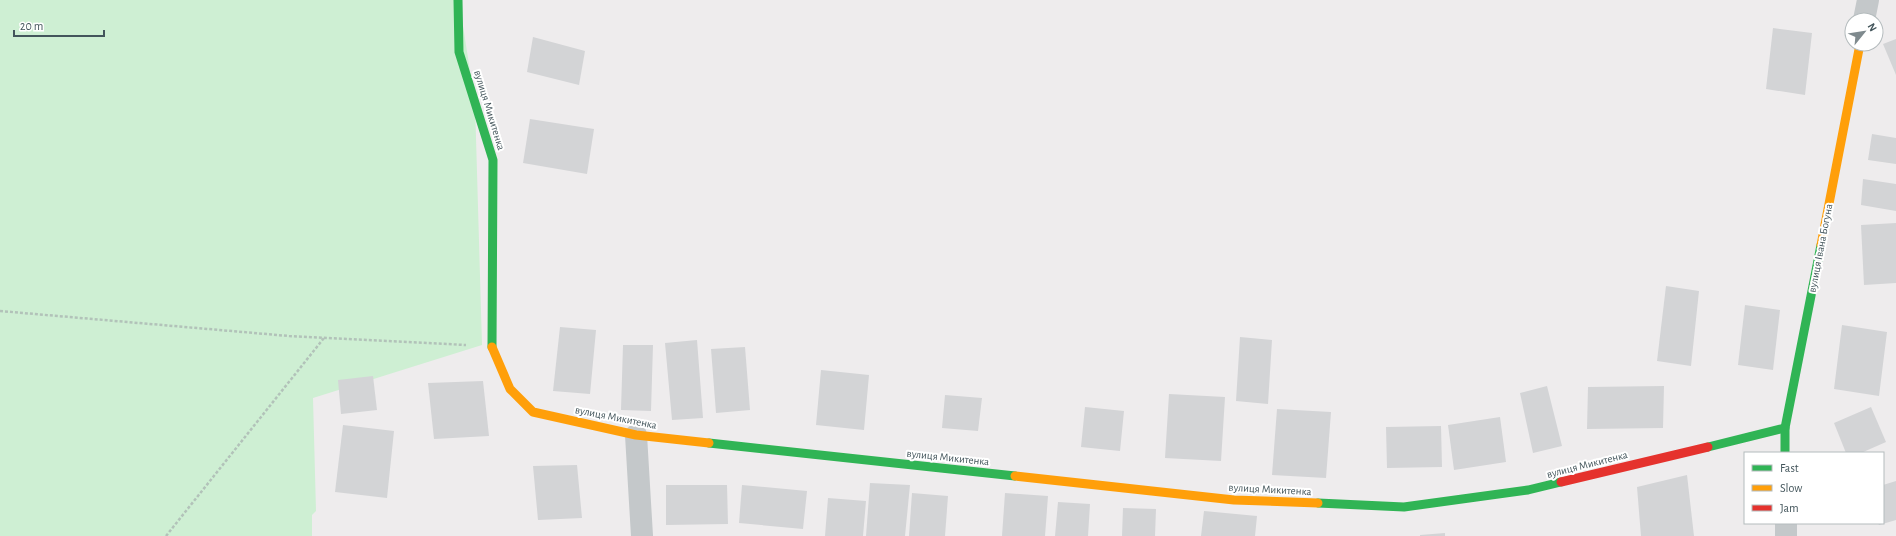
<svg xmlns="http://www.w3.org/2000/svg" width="1896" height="536" viewBox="0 0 1896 536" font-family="'Alegreya Sans',sans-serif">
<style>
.green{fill:#ceefd3}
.building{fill:#d3d4d6}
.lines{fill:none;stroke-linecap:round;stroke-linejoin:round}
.path{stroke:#b2c2b9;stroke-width:2.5;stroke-dasharray:3 2;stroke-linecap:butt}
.street{stroke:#c4c8ca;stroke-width:22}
.fast{stroke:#30b455;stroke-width:9}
.slow{stroke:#ff9f0a;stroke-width:9}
.jam{stroke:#e5322d;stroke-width:9}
.labels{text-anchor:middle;stroke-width:4;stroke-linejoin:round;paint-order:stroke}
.street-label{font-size:11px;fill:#43555b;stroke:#fff}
</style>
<rect width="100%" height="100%" fill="#eeeced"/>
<path class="green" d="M0,0H459L475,103L482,345L313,398L316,511L312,515V536H0Z"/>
<g class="building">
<path d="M1773,28L1812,33L1805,95L1766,89Z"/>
<path d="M533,37L585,51L579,85L527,72Z"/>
<path d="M1896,39V75L1883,44Z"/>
<path d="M530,119L594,129L587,174L523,163Z"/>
<path d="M1872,134L1896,138V164L1868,160Z"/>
<path d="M1863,179L1896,184V211L1861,205Z"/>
<path d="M1896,223V283L1864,285L1861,225Z"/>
<path d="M1666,286L1699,291L1691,366L1657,361Z"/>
<path d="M1745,305L1780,310L1773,370L1738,365Z"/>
<path d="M1842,325L1887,332L1879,396L1834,389Z"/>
<path d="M560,327L596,330L590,394L553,391Z"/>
<path d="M1240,337L1272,340L1268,404L1236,401Z"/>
<path d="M697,340L703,418L672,420L665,343Z"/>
<path d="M623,345H653L651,411L621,410Z"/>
<path d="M745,347L750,410L716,413L711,349Z"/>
<path d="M821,370L869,375L864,430L816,425Z"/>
<path d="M373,376L377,410L341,414L338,380Z"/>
<path d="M483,381L489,436L434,439L428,383Z"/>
<path d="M1547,386L1562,446L1533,453L1520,393Z"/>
<path d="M1664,386L1663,428L1587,429L1588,387Z"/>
<path d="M1169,394L1225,397L1221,461L1165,458Z"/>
<path d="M945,395L982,398L978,431L942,428Z"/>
<path d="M1085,407L1124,411L1120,451L1081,447Z"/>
<path d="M1871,407L1886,442L1861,453H1846L1834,423Z"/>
<path d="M1277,409L1331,412L1326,478L1272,475Z"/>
<path d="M1500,417L1506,462L1454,470L1448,425Z"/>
<path d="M343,425L394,431L387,498L335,492Z"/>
<path d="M1441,426L1442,467L1387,468L1386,427Z"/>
<path d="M577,465L582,518L538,520L533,466Z"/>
<path d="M1687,475L1694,536H1641L1637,487Z"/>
<path d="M1896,481V520L1879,525L1878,523H1883V485Z"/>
<path d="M870,483L910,485L905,536H866Z"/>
<path d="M666,485H727L728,524L666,525Z"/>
<path d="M742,485L807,491L803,529L739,523Z"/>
<path d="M912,493L948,496L945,536H909Z"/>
<path d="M1005,493L1048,496L1045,536H1002Z"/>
<path d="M828,498L866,501L863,536H825Z"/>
<path d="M1058,502L1090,504L1088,536H1055Z"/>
<path d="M1123,508L1156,509L1155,536H1122Z"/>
<path d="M1204,511L1257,516L1255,536H1201Z"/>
<path d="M1445,533V536H1420V535Z"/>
</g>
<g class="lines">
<g class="path">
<path d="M0,311L289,336L466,345"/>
<path d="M166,536L324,338"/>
</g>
<g class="street">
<path d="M1864,20L1868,0"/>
<path d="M636,435L642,536"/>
<path d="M1786,523V536"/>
</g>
<g class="fast">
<path d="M458,0L459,52L493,160L492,347"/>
<path d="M709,443L1015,476"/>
<path d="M1708,447L1785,428"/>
<path d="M1785,453V428L1821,245"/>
<path d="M1318,503L1404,507L1528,490L1561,482"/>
</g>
<g class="slow">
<path d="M1821,245L1860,44"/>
<path d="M492,347L510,389L533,412L636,435L709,443"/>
<path d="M1015,476L1234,500L1318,503"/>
</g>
<path class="jam" d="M1561,482L1708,447"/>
</g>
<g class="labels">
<g class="street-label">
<text transform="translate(490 110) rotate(73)" y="4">вулиця Микитенка</text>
<text transform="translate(1820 248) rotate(-79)" y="4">вулиця Івана Богуна</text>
<text transform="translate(616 417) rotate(11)" y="4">вулиця Микитенка</text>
<text transform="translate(948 457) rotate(6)" y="4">вулиця Микитенка</text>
<text transform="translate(1587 464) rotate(-14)" y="4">вулиця Микитенка</text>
<text transform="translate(1270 489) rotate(3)" y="4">вулиця Микитенка</text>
</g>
</g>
<rect x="1744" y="452" width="140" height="72" fill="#ffffff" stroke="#b4bbbd"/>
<rect x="1752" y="465" width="20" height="6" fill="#30b455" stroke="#b4bbbd"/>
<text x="1780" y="472" font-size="12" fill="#43555b">Fast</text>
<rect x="1752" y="485" width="20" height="6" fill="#ff9f0a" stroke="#b4bbbd"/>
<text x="1780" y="492" font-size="12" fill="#43555b">Slow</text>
<rect x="1752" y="505" width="20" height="6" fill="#e5322d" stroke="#b4bbbd"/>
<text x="1780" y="512" font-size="12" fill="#43555b">Jam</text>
<g transform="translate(1864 32) rotate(60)"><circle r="19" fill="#ffffff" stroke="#b4bbbd"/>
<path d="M0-3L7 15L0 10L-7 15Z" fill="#7f8a8e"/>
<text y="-6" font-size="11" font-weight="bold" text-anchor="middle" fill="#43555b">N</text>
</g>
<path d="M14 30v6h90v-6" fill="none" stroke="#43555b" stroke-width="2"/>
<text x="20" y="30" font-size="12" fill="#43555b" stroke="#ffffff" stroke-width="3" paint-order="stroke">20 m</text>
</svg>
